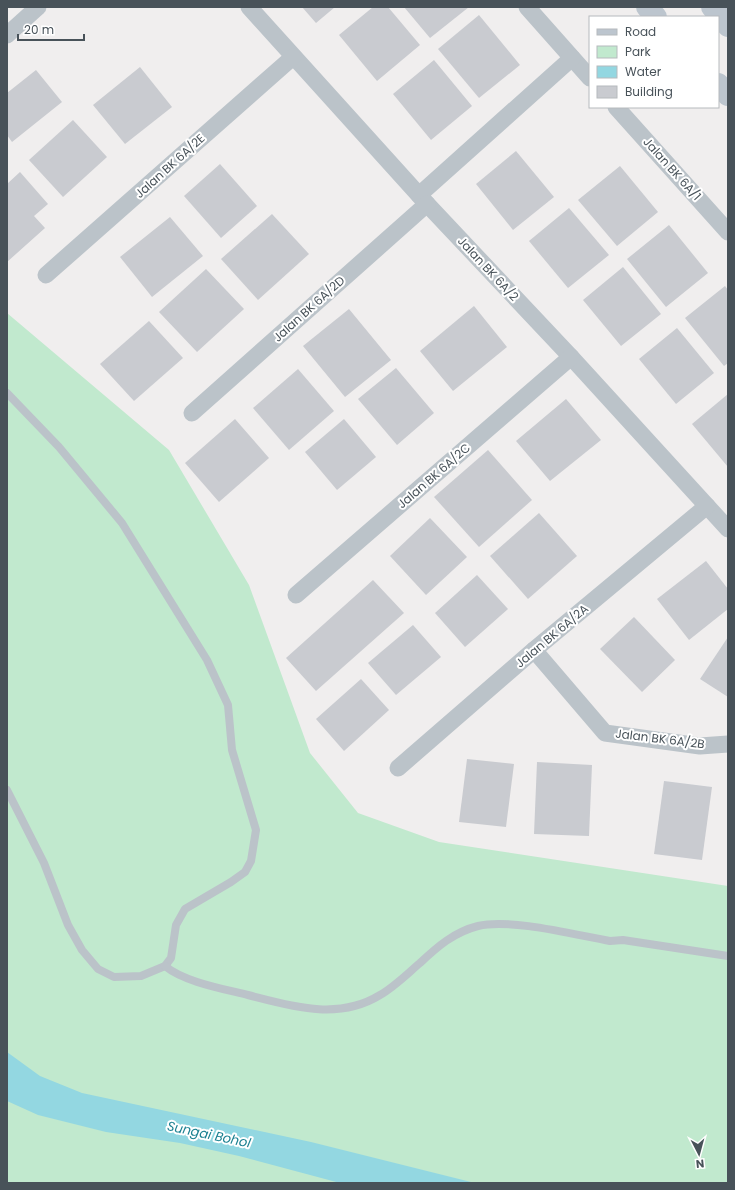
<svg xmlns="http://www.w3.org/2000/svg" width="735" height="1190" viewBox="0 0 735 1190" font-family="Poppins,sans-serif">
<style>
.green{fill:#c1e9ce}
.water{fill:#93d7e1}
.building{fill:#c9cbd0}
.lines{fill:none;stroke-linecap:round;stroke-linejoin:round}
.lane{stroke:#bbc3c9;stroke-width:8}
.street{stroke:#bbc3c9;stroke-width:17}
.secondary{stroke:#bcc5ce;stroke-width:22}
.labels{text-anchor:middle;stroke-width:4;stroke-linejoin:round;paint-order:stroke}
.street-label{font-size:12px;fill:#485259;stroke:#fff}
.water-label{font-size:13px;font-style:italic;fill:#1b8191;stroke:#fff}
</style>
<rect width="100%" height="100%" fill="#f0eeee"/>
<path class="green" d="M7,313L169,450L249,585L310,753L358,813L439,842L728,886V1183H7Z"/>
<path class="water" d="M7,1052L40,1076L82,1093L311,1142L475,1183H340L239,1156L180,1143L106,1132L38,1115L7,1101Z"/>
<g class="building">
<path d="M302,7H335L316,23Z"/>
<path d="M373,7H388L420,45L377,81L339,35Z"/>
<path d="M404,7H469L430,38Z"/>
<path d="M479,15L520,65L479,98L438,49Z"/>
<path d="M434,60L472,106L431,140L393,94Z"/>
<path d="M140,67L172,107L125,144L93,105Z"/>
<path d="M36,70L62,102L12,142L7,135V93Z"/>
<path d="M73,120L107,157L63,197L29,160Z"/>
<path d="M516,151L554,197L513,230L476,184Z"/>
<path d="M220,164L257,206L221,238L184,196Z"/>
<path d="M620,166L658,212L617,246L578,200Z"/>
<path d="M20,172L48,204L34,216L45,228L7,262V184Z"/>
<path d="M569,208L609,255L568,288L529,241Z"/>
<path d="M272,214L309,254L258,300L221,259Z"/>
<path d="M170,217L203,256L152,297L120,257Z"/>
<path d="M669,225L708,273L666,307L627,259Z"/>
<path d="M623,267L661,314L621,346L583,300Z"/>
<path d="M206,269L244,309L197,352L159,312Z"/>
<path d="M725,286L728,290V363L724,366L685,318Z"/>
<path d="M474,306L507,347L453,391L420,351Z"/>
<path d="M349,309L391,360L345,397L303,346Z"/>
<path d="M149,321L183,358L134,401L100,364Z"/>
<path d="M677,328L714,373L676,404L639,359Z"/>
<path d="M396,368L434,413L397,445L358,399Z"/>
<path d="M298,369L334,411L289,450L253,408Z"/>
<path d="M728,394V467L692,424Z"/>
<path d="M566,399L601,440L550,481L516,441Z"/>
<path d="M235,419L269,458L219,502L185,463Z"/>
<path d="M344,419L376,457L337,490L305,452Z"/>
<path d="M488,450L532,500L479,547L434,497Z"/>
<path d="M539,513L577,556L528,599L490,556Z"/>
<path d="M430,518L467,557L426,595L390,556Z"/>
<path d="M706,561L728,589V609L689,640L657,599Z"/>
<path d="M477,575L508,609L465,647L435,613Z"/>
<path d="M373,580L404,613L316,691L286,658Z"/>
<path d="M634,617L675,660L642,692L600,649Z"/>
<path d="M413,625L441,657L396,695L368,663Z"/>
<path d="M728,637V697L700,679Z"/>
<path d="M361,679L389,710L344,751L316,719Z"/>
<path d="M467,759L514,764L506,827L459,822Z"/>
<path d="M537,762L592,765L589,836L534,834Z"/>
<path d="M664,781L712,787L702,860L654,854Z"/>
</g>
<g class="lines">
<g class="lane">
<path d="M7,393L59,447L122,523L207,660L228,705L232,750L256,830L251,861L245,872L231,882L185,909L176,925L171,958L165,966L141,976L114,977L98,969L82,950L68,925L44,863L7,790"/>
<path d="M165,966C184,982 224,989 248,995C291,1006 338,1021 380,995C394,987 407,974 420,963C437,947 454,932 478,926C510,918 576,935 610,941L623,940L728,956"/>
</g>
<g class="street">
<path d="M249,7L427,204L571,357L728,529"/>
<path d="M527,7L590,78"/>
<path d="M7,35L38,7"/>
<path d="M616,107L728,232"/>
<path d="M419,195L572,58"/>
<path d="M46,275L293,57"/>
<path d="M192,413L427,204"/>
<path d="M296,595L571,357"/>
<path d="M534,650L605,733L700,746L728,744"/>
<path d="M398,768L534,650L707,506"/>
</g>
<g class="secondary">
<path d="M647,7L656,17"/>
<path d="M712,7L728,26"/>
<path d="M718,84L728,95"/>
</g>
</g>
<g class="labels">
<g class="street-label">
<text transform="translate(170 166) rotate(-42)" y="4">Jalan BK 6A/2E</text>
<text transform="translate(672 169) rotate(48)" y="4">Jalan BK 6A/1</text>
<text transform="translate(488 269) rotate(47)" y="4">Jalan BK 6A/2</text>
<text transform="translate(309 309) rotate(-42)" y="4">Jalan BK 6A/2D</text>
<text transform="translate(434 476) rotate(-41)" y="4">Jalan BK 6A/2C</text>
<text transform="translate(552 636) rotate(-40)" y="4">Jalan BK 6A/2A</text>
<text transform="translate(660 739) rotate(7)" y="4">Jalan BK 6A/2B</text>
</g>
<g class="water-label">
<text transform="translate(209 1134) rotate(12)" y="5">Sungai Bohol</text>
</g>
</g>
<rect width="735" height="1190" fill="none" stroke="#485259" stroke-width="16"/>
<rect x="589" y="16" width="130" height="92" fill="#ffffff" stroke="#b6babd"/>
<rect x="597" y="29" width="20" height="6" fill="#bcc5ce" stroke="#b6babd"/>
<text x="625" y="36" font-size="12" fill="#485259">Road</text>
<rect x="597" y="46" width="20" height="12" fill="#c1e9ce" stroke="#b6babd"/>
<text x="625" y="56" font-size="12" fill="#485259">Park</text>
<rect x="597" y="66" width="20" height="12" fill="#93d7e1" stroke="#b6babd"/>
<text x="625" y="76" font-size="12" fill="#485259">Water</text>
<rect x="597" y="86" width="20" height="12" fill="#c9cbd0" stroke="#b6babd"/>
<text x="625" y="96" font-size="12" fill="#485259">Building</text>
<g transform="translate(699 1154) rotate(174)" stroke="#ffffff" stroke-width="3" paint-order="stroke">
<path d="M0-3L7 15L0 10L-7 15Z" fill="#485259"/>
<text y="-6" font-size="11" font-weight="bold" text-anchor="middle" fill="#485259">N</text>
</g>
<path d="M18 34v6h66v-6" fill="none" stroke="#485259" stroke-width="2"/>
<text x="24" y="34" font-size="12" fill="#485259" stroke="#ffffff" stroke-width="3" paint-order="stroke">20 m</text>
</svg>
